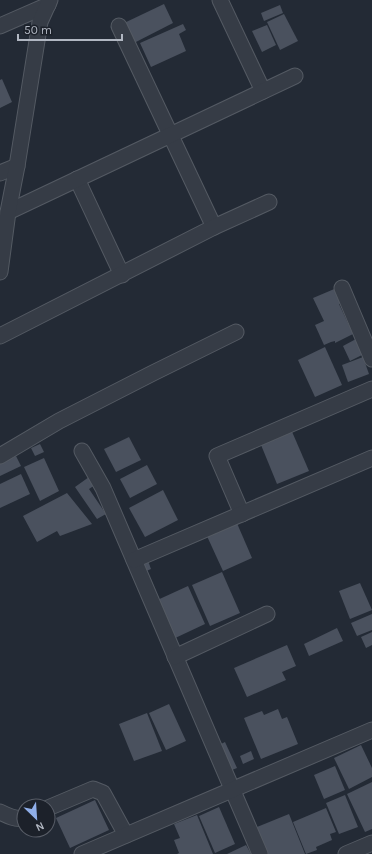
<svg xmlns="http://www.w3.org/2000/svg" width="372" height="854" viewBox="0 0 372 854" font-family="Karla,sans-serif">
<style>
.building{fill:#4a515e}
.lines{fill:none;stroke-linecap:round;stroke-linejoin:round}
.minor-casing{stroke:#545a63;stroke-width:17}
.minor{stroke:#363c46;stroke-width:15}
</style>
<rect width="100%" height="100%" fill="#232a35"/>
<g class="building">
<path d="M164,4L173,23L132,44L122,24Z"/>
<path d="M280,5L283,13L264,21L261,13Z"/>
<path d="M284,14L298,41L280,50L267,22Z"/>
<path d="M183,24L186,30L179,34L186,51L151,67L140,43Z"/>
<path d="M267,25L276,45L262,52L252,31Z"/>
<path d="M2,79L12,102L0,108V80Z"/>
<path d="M339,287L345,301L339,304L353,334L335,343V341L331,342L324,345L315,325L324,321L313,298Z"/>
<path d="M356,339L364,354L350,361L343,346Z"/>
<path d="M325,347L342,385L315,397L298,360Z"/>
<path d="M363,357L369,374L348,382L342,365Z"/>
<path d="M290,427L309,471L277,484L259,440Z"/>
<path d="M129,437L141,460L116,472L104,449Z"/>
<path d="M40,444L44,452L35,456L31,448Z"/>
<path d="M16,456L21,466L0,476V464Z"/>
<path d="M44,458L59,491L40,501L24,467Z"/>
<path d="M147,465L157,484L130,498L120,479Z"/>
<path d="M21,474L30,494L0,508V484Z"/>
<path d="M89,477L95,485L89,489L106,514L97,519L75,487Z"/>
<path d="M163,490L178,520L145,537L129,508Z"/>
<path d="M67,493L92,524L60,536L57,531L37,542L23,516Z"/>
<path d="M236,521L252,558L223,571L206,534Z"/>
<path d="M147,558L151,569L144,572L139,561Z"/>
<path d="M222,572L240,613L210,626L192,585Z"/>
<path d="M360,583L372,610L350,619L339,591Z"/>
<path d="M188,586L205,624L171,640L153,602Z"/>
<path d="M372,614V630L357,636L351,623Z"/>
<path d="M337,628L343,641L309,656L304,644Z"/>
<path d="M372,632V645L366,648L361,637Z"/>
<path d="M287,645L296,666L282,672L286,680L247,697L234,668Z"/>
<path d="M169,704L186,741L166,750L149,713Z"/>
<path d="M278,709L282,719L287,717L298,744L261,759L244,718L262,711L264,715Z"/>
<path d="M147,713L162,751L134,761L119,724Z"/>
<path d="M225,742L237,768L227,772L215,747Z"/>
<path d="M361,745L372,768V777L349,789L334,758Z"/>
<path d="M251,751L254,759L243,764L240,756Z"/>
<path d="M335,766L345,790L324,799L314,775Z"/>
<path d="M372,782V829L365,832L347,794Z"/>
<path d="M345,795L358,827L339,834L326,803Z"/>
<path d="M95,800L109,830L70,848L56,818Z"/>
<path d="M219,807L235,844L215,853L199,816Z"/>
<path d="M326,808L336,832L330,834L332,840L316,847L317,850L306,854L293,822Z"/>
<path d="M289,814L305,854H268L257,827Z"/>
<path d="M197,815L213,854H177L179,853L174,840L180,838L174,824Z"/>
<path d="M246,845L251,854H227Z"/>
</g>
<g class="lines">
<g class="minor-casing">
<g id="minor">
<path d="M220,0L263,91"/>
<path d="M0,26L48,5"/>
<path d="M119,26L214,227"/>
<path d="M0,173L17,166"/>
<path d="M77,179L122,275"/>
<path d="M8,212L295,76"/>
<path d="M0,272L8,212L17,166L40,22L50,0"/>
<path d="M342,288L372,359"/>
<path d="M0,336L214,227L269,202"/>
<path d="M82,451L103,488L260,854"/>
<path d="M0,456L59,421L153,373L236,332"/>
<path d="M242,514L217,456L372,389"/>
<path d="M134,560L372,458"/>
<path d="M175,657L267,614"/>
<path d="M48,808L93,789L103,793L126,835"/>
<path d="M0,812C8,816 16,820 24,818"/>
<path d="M82,854L372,730"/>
<path d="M346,854L372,843"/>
</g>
</g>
<use href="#minor" class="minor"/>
</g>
<g transform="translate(36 818) rotate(155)"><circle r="19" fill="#1c212a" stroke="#585d67"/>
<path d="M0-3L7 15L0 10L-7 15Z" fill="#8faee9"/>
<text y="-6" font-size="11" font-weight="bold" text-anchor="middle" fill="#b1b7c2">N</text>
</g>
<path d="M18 34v6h104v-6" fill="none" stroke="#b1b7c2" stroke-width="2"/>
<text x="24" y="34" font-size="12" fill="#b1b7c2" stroke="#1c212a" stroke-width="3" paint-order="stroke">50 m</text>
</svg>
